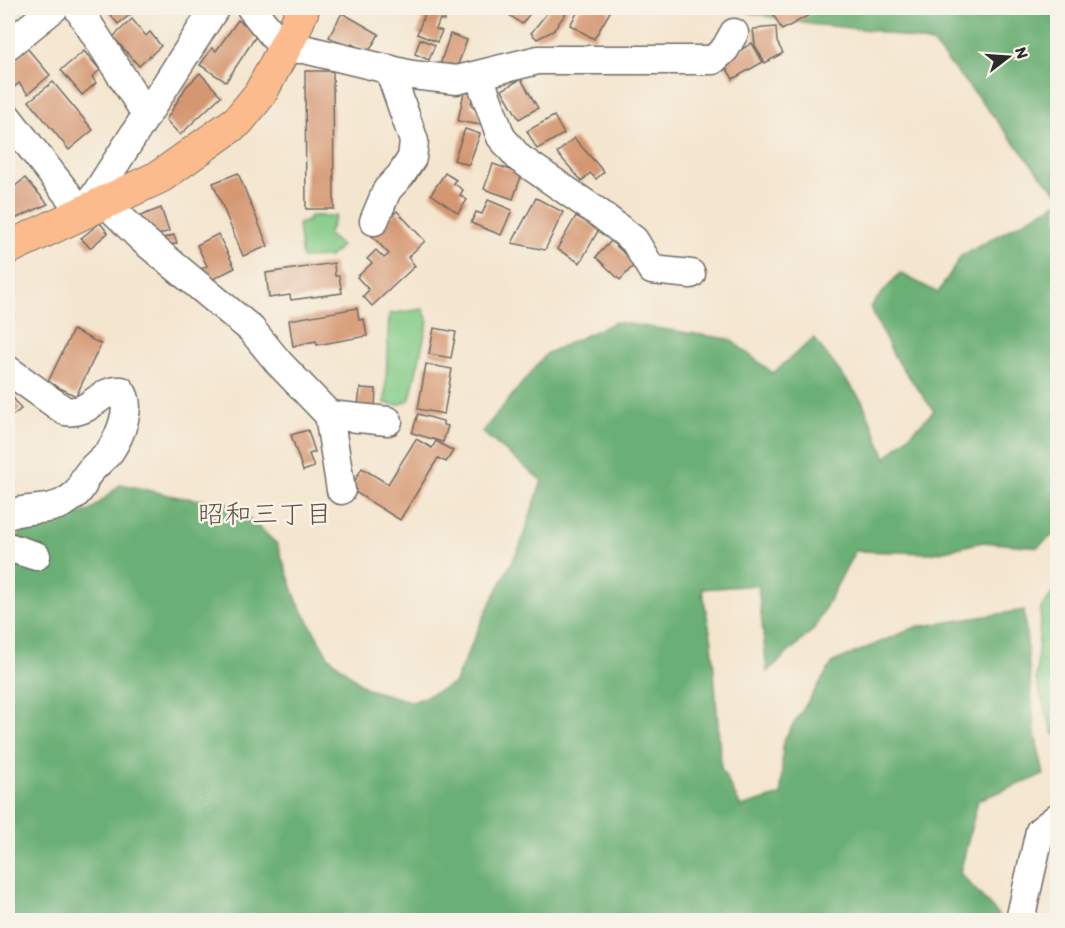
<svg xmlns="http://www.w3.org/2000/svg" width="1065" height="928" viewBox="0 0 1065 928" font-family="Itim,'Klee One',sans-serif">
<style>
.green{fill:#83cb87;stroke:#577b59;stroke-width:1.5}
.forest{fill:#6aaf74;stroke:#4a6d50;stroke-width:1.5}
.building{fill:#d59772}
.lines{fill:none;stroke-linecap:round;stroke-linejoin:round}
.minor-casing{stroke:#716c64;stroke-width:31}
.major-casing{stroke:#716c64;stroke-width:35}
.minor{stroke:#fff;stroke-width:28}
.major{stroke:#fbbb8c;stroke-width:33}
.labels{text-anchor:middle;stroke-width:5;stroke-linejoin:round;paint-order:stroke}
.neighbourhood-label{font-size:27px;fill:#665144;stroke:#f7f3e8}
</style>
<rect width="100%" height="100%" fill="#f7f3e8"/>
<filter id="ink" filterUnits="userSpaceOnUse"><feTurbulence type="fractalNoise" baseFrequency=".0167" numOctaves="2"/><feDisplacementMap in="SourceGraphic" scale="12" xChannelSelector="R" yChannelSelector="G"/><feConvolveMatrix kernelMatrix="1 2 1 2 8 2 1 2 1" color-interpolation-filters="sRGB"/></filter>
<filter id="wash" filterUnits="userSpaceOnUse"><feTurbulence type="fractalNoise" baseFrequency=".008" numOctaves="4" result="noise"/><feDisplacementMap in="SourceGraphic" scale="24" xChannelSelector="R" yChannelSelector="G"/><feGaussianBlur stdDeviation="1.35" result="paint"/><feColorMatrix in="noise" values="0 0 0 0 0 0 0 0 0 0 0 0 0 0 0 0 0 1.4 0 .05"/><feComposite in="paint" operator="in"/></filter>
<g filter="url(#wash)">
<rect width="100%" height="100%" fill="#f4e5ce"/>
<g class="green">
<path d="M310,216H336L328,235L341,246L330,257L302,258L298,224L308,221Z"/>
<path d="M423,309L428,321L410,399C401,406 395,406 385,403L389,314Z"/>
<path d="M1057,588V736L1053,733L1036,680L1041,608Z"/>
</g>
<g class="forest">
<path d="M734,8H1057V192L1037,171L983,103L932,43L872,30L809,24L750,13Z"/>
<path d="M1057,203V532L1037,547L983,542L935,553L855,551L814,629L767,672L758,585L702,589L712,642L721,768L741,807L781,795L783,741L833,662L916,627L1024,610L1035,734L1044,775L978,800L960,873L1003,920H8V548L27,527L90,511L121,484L178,497L233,504L277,544L297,601L328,656L367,689L413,702L454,684L486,612L520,546L542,481L482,432L547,353L615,322L729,339L773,373L814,338L862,401L886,458L934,411L894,356L870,307L900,273L938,293L961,256Z"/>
</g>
<g id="blocks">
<g class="building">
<path d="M105,8H139L118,24Z"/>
<path d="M427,8H449L444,21L440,19L436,29L442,31L437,42L417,34Z"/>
<path d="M502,8H534L522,24L501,9Z"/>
<path d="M551,8H570L553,31L537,39L531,33Z"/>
<path d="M580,8H603L610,12L594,39L570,25Z"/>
<path d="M770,8H808L811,14L782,30Z"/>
<path d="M342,13L379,34L368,53L352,44L350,48L329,37Z"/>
<path d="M132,19L146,36L150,32L161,46L139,66L113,37Z"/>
<path d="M238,20L258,33L226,82L200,65L212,48L216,51Z"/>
<path d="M776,27L777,42L783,53L765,63L755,45L753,29Z"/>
<path d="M450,34L467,40L456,70L440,65Z"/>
<path d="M420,39L435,45L429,60L415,54Z"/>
<path d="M752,43L763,62L733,79L722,61Z"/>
<path d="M27,48L50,75L28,94L19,83L11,90L8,86V64Z"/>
<path d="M84,51L100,70L92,77L96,83L82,95L61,70Z"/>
<path d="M305,71H333L334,209H306Z"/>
<path d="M200,73L221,96L180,135L166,120L186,87Z"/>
<path d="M521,79L538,108L519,119L502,90Z"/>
<path d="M53,82L93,130L69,150L29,101Z"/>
<path d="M464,92L473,94L471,105L479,113L481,125L458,121Z"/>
<path d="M554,116L564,134L537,149L527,131Z"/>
<path d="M465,129L480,134L469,165L454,160Z"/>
<path d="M574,138L604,172L596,179L590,173L582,181L557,153Z"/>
<path d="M493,164L522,174L513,199L484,189Z"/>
<path d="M238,173L268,246L243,256L213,183Z"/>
<path d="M445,173L456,180L453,183L463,190L460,195L467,200L458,213L431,194Z"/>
<path d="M25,178L48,204L8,222V192Z"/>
<path d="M536,198L563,212L545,250L512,243Z"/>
<path d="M488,200L512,210L501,235L471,223L476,212L482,214Z"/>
<path d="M161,208L169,231L148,239L140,216Z"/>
<path d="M397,211L425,241L408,257L415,266L372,306L363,296L369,290L357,277L372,263L367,259L376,250L384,258L389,254L371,235Z"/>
<path d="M576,216L599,229L580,263L557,249Z"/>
<path d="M100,223L108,233L90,248L81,238Z"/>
<path d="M218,234L235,268L205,283L199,270L207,266L197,245Z"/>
<path d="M174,235L177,243L163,247L160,239Z"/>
<path d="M611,241L635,264L620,280L596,257Z"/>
<path d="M334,263L335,276H339L342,293L291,300L290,295L269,298L266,273Z"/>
<path d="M357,308L359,320L364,319L367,336L317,345L316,341L293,346L289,320Z"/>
<path d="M434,328L456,332L451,358L429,354Z"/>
<path d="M73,330L101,344L76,396L48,382Z"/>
<path d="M426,364L452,369L444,414L418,409Z"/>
<path d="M360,388L376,389L375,408L358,406Z"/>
<path d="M12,396L21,409L8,419V399Z"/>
<path d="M418,414L443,421V425L448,426L443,442L412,433Z"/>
<path d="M308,430L315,452L309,454L314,467L303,471L291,435Z"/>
<path d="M416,439L432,448L436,441L453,451L446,462L438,458L400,520L350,489L362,468L388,484Z"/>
</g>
</g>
</g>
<g filter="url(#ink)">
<use href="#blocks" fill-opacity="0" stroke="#716c64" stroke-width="1.5"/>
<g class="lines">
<g class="minor-casing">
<g id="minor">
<path d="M78,8L146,114"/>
<path d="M251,8L284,49H304L412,75L457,80L538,60H713L725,49L734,33"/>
<path d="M8,45L54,8"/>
<path d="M479,76L501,137L519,158L599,213L634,240L652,270L691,274"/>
<path d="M8,118L83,214L215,8"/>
<path d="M106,203L142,239L251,329L279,363L329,415L341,490"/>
<path d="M374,221L387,190L401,175L412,158L414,141L389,69"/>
<path d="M8,370L65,411C92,415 98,389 121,391C133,406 120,436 110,451C103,460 91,467 85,478C83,480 84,484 82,486C78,494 69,500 61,504C44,512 25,507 8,515"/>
<path d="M329,415L388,421"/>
<path d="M8,547L36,556"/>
<path d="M1020,920L1040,831L1058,817"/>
</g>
</g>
<g class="major-casing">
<path id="major" d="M8,248L161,176L238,121L260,94L295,28L303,8"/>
</g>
<use href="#minor" class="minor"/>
<use href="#major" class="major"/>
</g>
</g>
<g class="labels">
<g class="neighbourhood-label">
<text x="265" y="523">昭和三丁目</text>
</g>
</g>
<rect width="1065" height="928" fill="none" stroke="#f7f3e8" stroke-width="30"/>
<g transform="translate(1008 57) rotate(73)" stroke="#f7f3e8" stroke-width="4.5" paint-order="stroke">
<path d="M0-4.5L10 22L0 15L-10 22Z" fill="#2b2b2b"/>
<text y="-9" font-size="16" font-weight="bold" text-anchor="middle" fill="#2b2b2b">N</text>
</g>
</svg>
